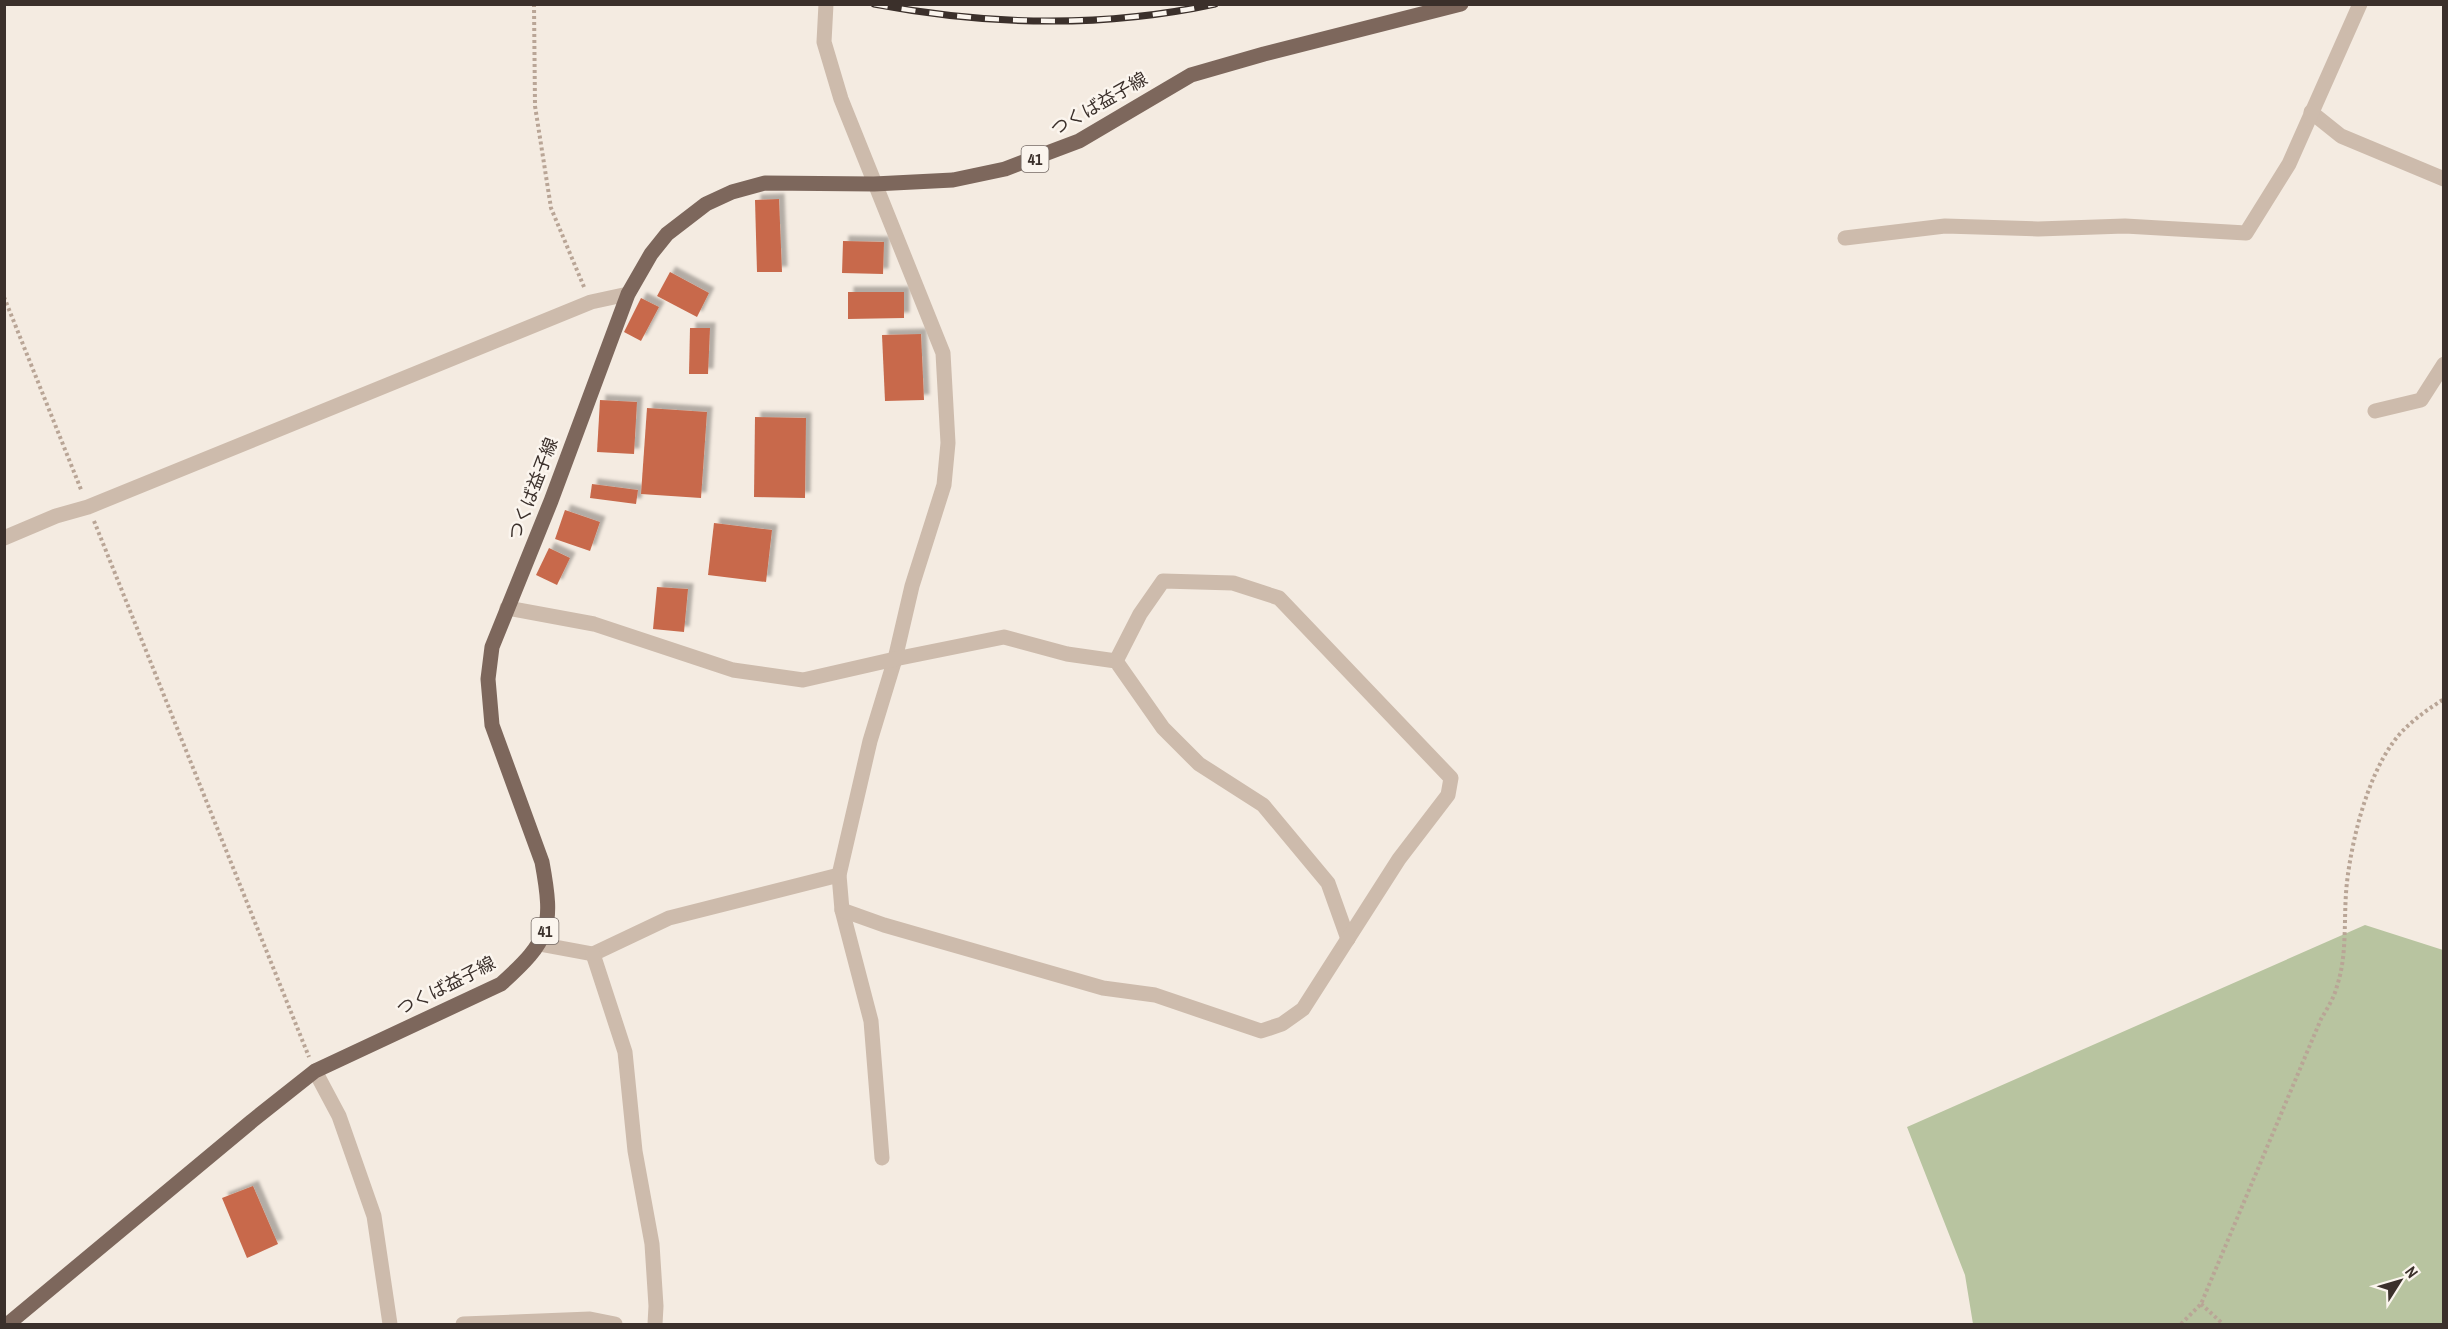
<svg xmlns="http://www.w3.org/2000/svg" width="2448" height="1329" viewBox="0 0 2448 1329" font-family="'Archivo Narrow','Noto Sans JP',sans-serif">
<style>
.green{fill:#b8c4a0}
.building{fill:#c8694b;filter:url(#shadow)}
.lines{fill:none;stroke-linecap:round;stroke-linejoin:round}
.path{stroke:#b9a596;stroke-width:4;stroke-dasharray:3 3;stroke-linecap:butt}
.minor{stroke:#cdbbac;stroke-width:15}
.major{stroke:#7d675c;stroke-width:15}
.rail-casing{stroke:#3b302b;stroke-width:7}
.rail{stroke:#fbf5ee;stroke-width:4.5;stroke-dasharray:14;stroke-linecap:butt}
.labels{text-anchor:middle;stroke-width:5;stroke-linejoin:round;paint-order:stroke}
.shield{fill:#fbf5ee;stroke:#756b66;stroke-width:1.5}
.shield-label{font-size:16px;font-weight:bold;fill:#3b302b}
.street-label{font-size:18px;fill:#3b302b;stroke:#fbf5ee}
</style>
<defs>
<filter id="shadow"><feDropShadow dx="5.5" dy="-5.5" stdDeviation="1.5" flood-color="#0004"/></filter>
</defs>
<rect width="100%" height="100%" fill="#f4ebe1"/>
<path class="green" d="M2365,925L2443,950V1324H1973L1965,1275L1907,1127Z"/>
<g class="building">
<path d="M779,199L782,272H757L755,200Z"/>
<path d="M843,241L884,242L883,274L842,273Z"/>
<path d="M670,272L709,293L697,317L657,296Z"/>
<path d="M848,292H904V318L848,319Z"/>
<path d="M641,298L659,307L641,341L624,332Z"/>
<path d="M690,328H710L708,374H689Z"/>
<path d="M921,334L924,400L885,401L882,335Z"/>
<path d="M600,400L637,402L634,454L597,452Z"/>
<path d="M647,408L707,412L701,498L641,494Z"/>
<path d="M755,417L806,418L805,498L754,497Z"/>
<path d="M592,484L638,490L636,504L590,498Z"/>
<path d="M565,510L600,522L590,551L555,539Z"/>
<path d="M714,523L772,530L766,582L708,575Z"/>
<path d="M549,548L570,558L557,585L536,575Z"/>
<path d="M657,587L688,589L684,632L653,629Z"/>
<path d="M253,1186L278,1244L247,1258L222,1198Z"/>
</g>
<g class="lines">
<g class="path">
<path d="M534,4L535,106L551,208L584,287"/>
<path d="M4,297L82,492"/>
<path d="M94,521L309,1057"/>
<path d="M2201,1304L2223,1324"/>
<path d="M2181,1324L2201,1304L2321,1019C2327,1009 2334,998 2337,986C2348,953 2343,917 2347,882C2352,839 2367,779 2392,744C2404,726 2425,711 2444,699"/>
</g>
<g class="minor">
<path d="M826,4L824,42L841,99L943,353L948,443L944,485L912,586L895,659L870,741L839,875L842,910L871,1021L882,1158"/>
<path d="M2311,112L2341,136L2444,179"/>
<path d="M1845,238L1945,226L2038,229L2125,226L2246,233L2289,164L2360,4"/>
<path d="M2375,411L2421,400L2444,364"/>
<path d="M4,538L56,516L88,507L591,302L628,294"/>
<path d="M507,608L594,624L733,670L803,680L895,659L1004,637L1067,654L1116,661L1163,728L1199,764L1263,805L1328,883L1348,939"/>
<path d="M842,910L884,925L1103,988L1155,995L1261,1031L1282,1024L1303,1009L1399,859L1448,795L1451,778L1279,598L1233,583L1163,581L1140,614L1116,661"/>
<path d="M539,944L593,954L669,918L839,875"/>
<path d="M593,954L625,1052L635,1151L652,1244L656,1306L655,1324"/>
<path d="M315,1071L339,1116L374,1216L390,1324"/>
<path d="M463,1324L590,1319L615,1324"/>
</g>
<path class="major" d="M8,1324L252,1121L315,1071L501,984C550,940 554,927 542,862L492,725L488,679L492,647L551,501L628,294L651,254L667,234L706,204L732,192L765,183L874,184L953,180L1005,169L1079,141L1191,75L1264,54L1461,4"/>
<g class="rail-casing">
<path id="rail" d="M874,4C986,25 1104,28 1215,4"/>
</g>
<use href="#rail" class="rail"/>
</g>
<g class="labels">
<g class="shield">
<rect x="1021.5" y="146" width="27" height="26" rx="4.5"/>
<rect x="531.5" y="918" width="27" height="26" rx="4.5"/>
</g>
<g class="shield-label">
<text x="1035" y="165">41</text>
<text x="545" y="937">41</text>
</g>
<g class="street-label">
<text transform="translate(1099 104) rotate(-30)" y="6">つくば益子線</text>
<text transform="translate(533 489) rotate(-69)" y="6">つくば益子線</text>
<text transform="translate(446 986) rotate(-27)" y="6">つくば益子線</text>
</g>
</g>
<rect width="2448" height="1329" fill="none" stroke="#3b302b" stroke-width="12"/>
<g transform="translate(2400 1281) rotate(53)" stroke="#fbf5ee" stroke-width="4.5" paint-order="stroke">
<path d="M0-4.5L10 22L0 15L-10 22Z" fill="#3b302b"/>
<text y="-9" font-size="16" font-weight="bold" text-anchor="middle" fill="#3b302b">N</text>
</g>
</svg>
